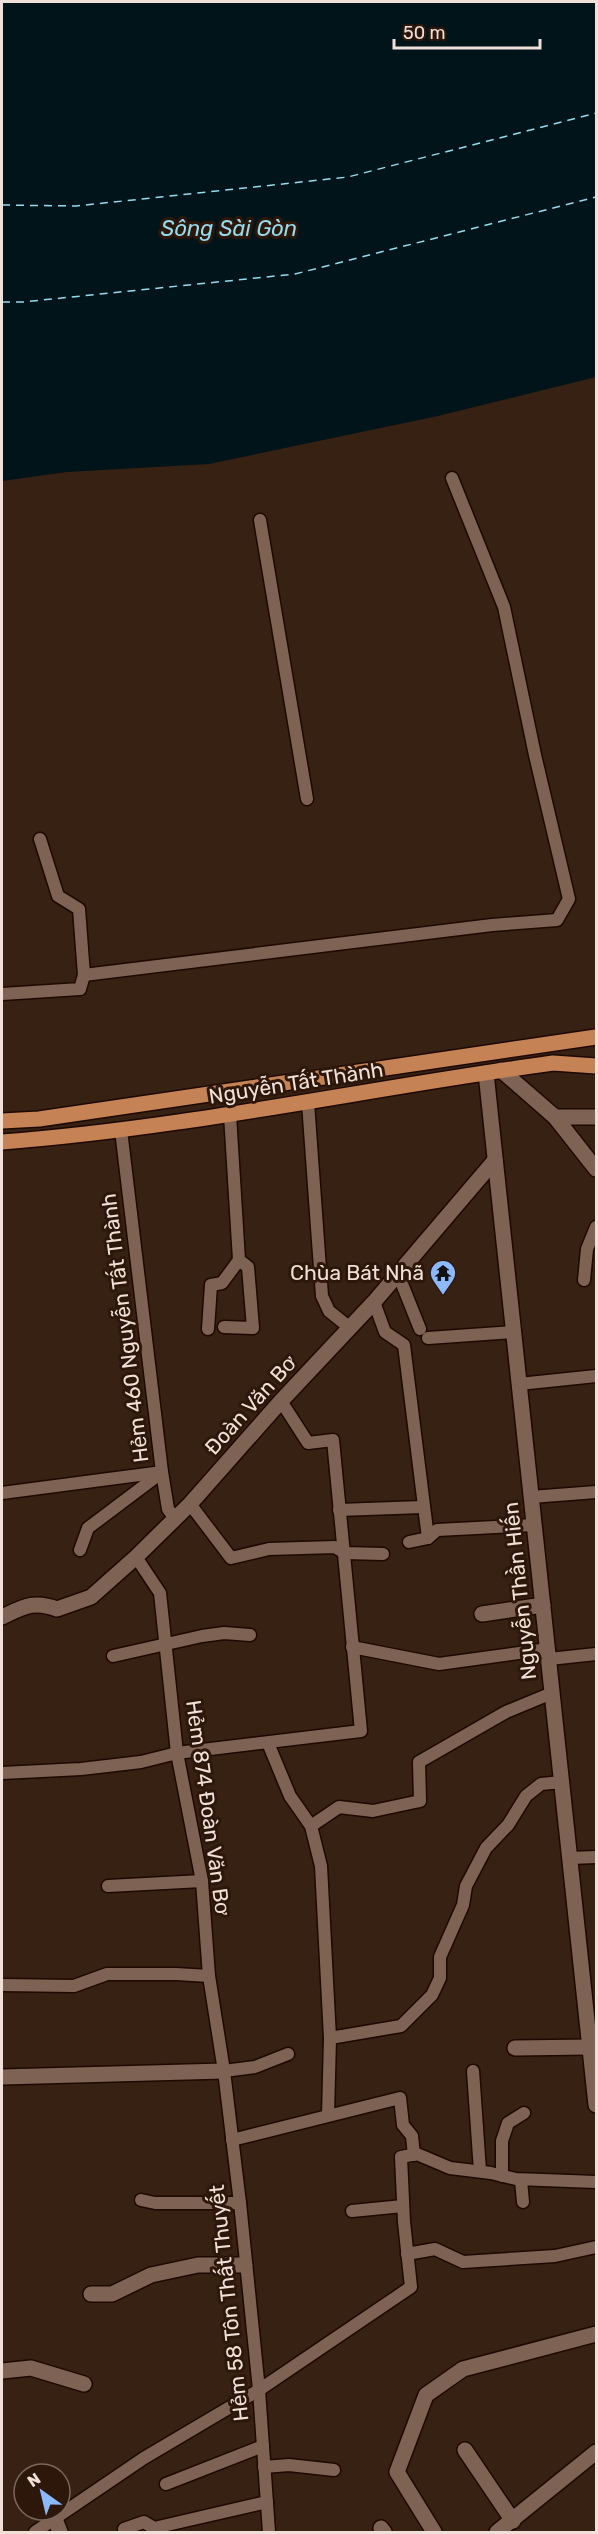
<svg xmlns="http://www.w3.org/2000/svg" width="598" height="2534" viewBox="0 0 598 2534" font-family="Rubik,sans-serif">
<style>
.water{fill:#00141a}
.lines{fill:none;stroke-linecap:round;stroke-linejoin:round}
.ferry{stroke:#95dcee;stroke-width:1.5;stroke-dasharray:8 6;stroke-linecap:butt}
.lane-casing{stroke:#1e0901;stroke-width:15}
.street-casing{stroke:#1e0901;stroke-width:18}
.secondary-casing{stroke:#1e0901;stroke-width:18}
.primary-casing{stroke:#1e0901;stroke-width:18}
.lane{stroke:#7e6354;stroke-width:12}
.street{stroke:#7e6354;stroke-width:15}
.secondary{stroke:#7e6354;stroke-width:15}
.primary{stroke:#c58355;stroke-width:15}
.labels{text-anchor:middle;stroke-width:6;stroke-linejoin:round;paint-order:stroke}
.street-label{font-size:21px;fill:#f0e0d7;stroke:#2d170a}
.poi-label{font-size:21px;fill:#f0e0d7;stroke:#2d170a;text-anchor:end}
.water-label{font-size:22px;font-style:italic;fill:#95dcee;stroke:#2d170a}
</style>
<rect width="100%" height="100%" fill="#372113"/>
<path class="water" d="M2,2H596V377L438,416L209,464L67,472L2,481Z"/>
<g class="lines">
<g class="ferry">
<path d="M2,205L76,206L348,177L596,113"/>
<path d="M2,302H23L295,274L596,197"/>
</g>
<g class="lane-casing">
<g id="lane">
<path d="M260,520L307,799"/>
<path d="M84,975L492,925L557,920L569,899L535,755L504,607L452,478"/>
<path d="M2,994L80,989L84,975L79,909L58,896L40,839"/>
<path d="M308,1103L322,1296L329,1311L350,1328"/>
<path d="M121,1130L162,1472L168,1509L175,1519"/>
<path d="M398,1274L420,1329"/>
<path d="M584,1280L587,1249L596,1227"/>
<path d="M374,1302L385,1332L404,1345L428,1538"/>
<path d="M224,1327L253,1328L248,1267L239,1260L230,1115"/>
<path d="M208,1329L211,1285L222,1283L239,1260"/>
<path d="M428,1338L514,1332"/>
<path d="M519,1384L596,1376"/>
<path d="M2,1493L162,1472"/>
<path d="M531,1497L596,1492"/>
<path d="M190,1504L231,1558L269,1549L335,1547L345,1553L383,1554"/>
<path d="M339,1510L422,1507"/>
<path d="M409,1542L428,1538L437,1530L534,1525"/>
<path d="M80,1550L88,1528L161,1473"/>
<path d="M136,1557L160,1593L177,1753L202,1881L209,1976L224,2071L240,2203L259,2390L269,2532"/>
<path d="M352,1647L439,1664L548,1649"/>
<path d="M113,1656L202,1636L224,1633L250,1635"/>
<path d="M549,1659L596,1654"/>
<path d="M268,1743L290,1796L311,1826L321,1866L330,2038L328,2115"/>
<path d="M2,1773L81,1769L141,1762L177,1753L361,1731L333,1440L308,1443L281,1401"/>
<path d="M311,1826L339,1807L373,1811L420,1801L419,1762L506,1712L552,1693"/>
<path d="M570,1858L596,1857"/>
<path d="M108,1886L202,1881"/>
<path d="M2,1985L74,1986L107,1974H176L209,1976"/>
<path d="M330,2038L401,2026L432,1995L440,1978V1957L463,1905L466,1886L486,1848L508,1825L526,1796L541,1784L562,1782"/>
<path d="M224,2071L255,2067L288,2054"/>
<path d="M473,2071L480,2171"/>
<path d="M232,2140L400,2098L403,2125L412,2136L414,2155"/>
<path d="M502,2176V2141L508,2123L524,2113"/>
<path d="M521,2180L523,2202"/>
<path d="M141,2200L155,2203H240"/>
<path d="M352,2211L403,2206"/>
<path d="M407,2254L435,2249L463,2262L555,2256L596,2247"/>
<path d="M264,2467L289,2465L334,2470"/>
<path d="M166,2484L263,2446"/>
<path d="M124,2529L144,2522L154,2528L267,2502"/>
<path d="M35,2532L144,2458L259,2390L411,2287L404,2222L401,2157L417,2154L450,2168L491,2173L516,2179L596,2182"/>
</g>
</g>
<g class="street-casing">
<g id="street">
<path d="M482,1614L543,1605"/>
<path d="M515,2048L590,2047"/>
<path d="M2,2077L224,2071"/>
<path d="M91,2294H112L151,2275L198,2265H245"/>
<path d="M2,2371L31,2368L84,2384"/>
<path d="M465,2450L513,2521"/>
<path d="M55,2519L60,2532"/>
<path d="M381,2528L384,2532"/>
<path d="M434,2532L397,2472L426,2395L463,2369L596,2334"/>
</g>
</g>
<g class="secondary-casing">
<g id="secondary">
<path d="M501,1070L555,1117L596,1169"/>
<path d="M486,1073L596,2105"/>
<path d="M555,1117H596"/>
<path d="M2,1617C23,1607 34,1600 57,1609L91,1597L136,1557L190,1504L281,1401L374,1302L495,1160"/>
<path d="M497,2532L596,2452"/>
</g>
</g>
<g class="primary-casing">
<g id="primary">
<path d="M2,1121L39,1119L596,1037"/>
<path d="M2,1142C187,1128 369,1088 553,1063L596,1066"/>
</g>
</g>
<use href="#lane" class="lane"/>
<use href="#street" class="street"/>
<use href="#secondary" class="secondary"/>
<use href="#primary" class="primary"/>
</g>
<defs>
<g id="temple-pin" transform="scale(1.35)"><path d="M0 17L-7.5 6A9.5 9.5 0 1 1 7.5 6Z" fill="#8bb9fc" stroke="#2d170a"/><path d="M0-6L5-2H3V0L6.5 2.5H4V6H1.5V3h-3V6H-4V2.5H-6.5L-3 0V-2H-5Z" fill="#111"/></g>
</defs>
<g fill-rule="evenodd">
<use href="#temple-pin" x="443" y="1273"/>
</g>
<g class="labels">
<g class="street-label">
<text transform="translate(296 1083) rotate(-9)" y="7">Nguyễn Tất Thành</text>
<text transform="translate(125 1328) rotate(-97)" y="7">Hẻm 460 Nguyễn Tất Thành</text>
<text transform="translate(251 1405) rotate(-48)" y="7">Đoàn Văn Bơ</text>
<text transform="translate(520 1591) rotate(-96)" y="7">Nguyễn Thần Hiến</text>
<text transform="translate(208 1808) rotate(82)" y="7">Hẻm 874 Đoàn Văn Bơ</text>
<text transform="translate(229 2303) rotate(-96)" y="7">Hẻm 58 Tôn Thất Thuyết</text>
</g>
<g class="poi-label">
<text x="424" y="1280">Chùa Bát Nhã</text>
</g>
<g class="water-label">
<text x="229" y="236">Sông Sài Gòn</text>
</g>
</g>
<rect width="598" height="2534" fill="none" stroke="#f0e0d7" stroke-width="6"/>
<g transform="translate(42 2492) rotate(326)"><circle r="28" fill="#2d170a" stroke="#7b675c" stroke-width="1.5"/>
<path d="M0-4.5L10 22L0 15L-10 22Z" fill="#8bb9fc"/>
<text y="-9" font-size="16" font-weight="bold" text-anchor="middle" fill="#f0e0d7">N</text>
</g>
<path d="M394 39v9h146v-9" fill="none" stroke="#f0e0d7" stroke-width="3"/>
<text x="403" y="39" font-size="18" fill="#f0e0d7" stroke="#2d170a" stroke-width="4.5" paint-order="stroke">50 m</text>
</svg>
